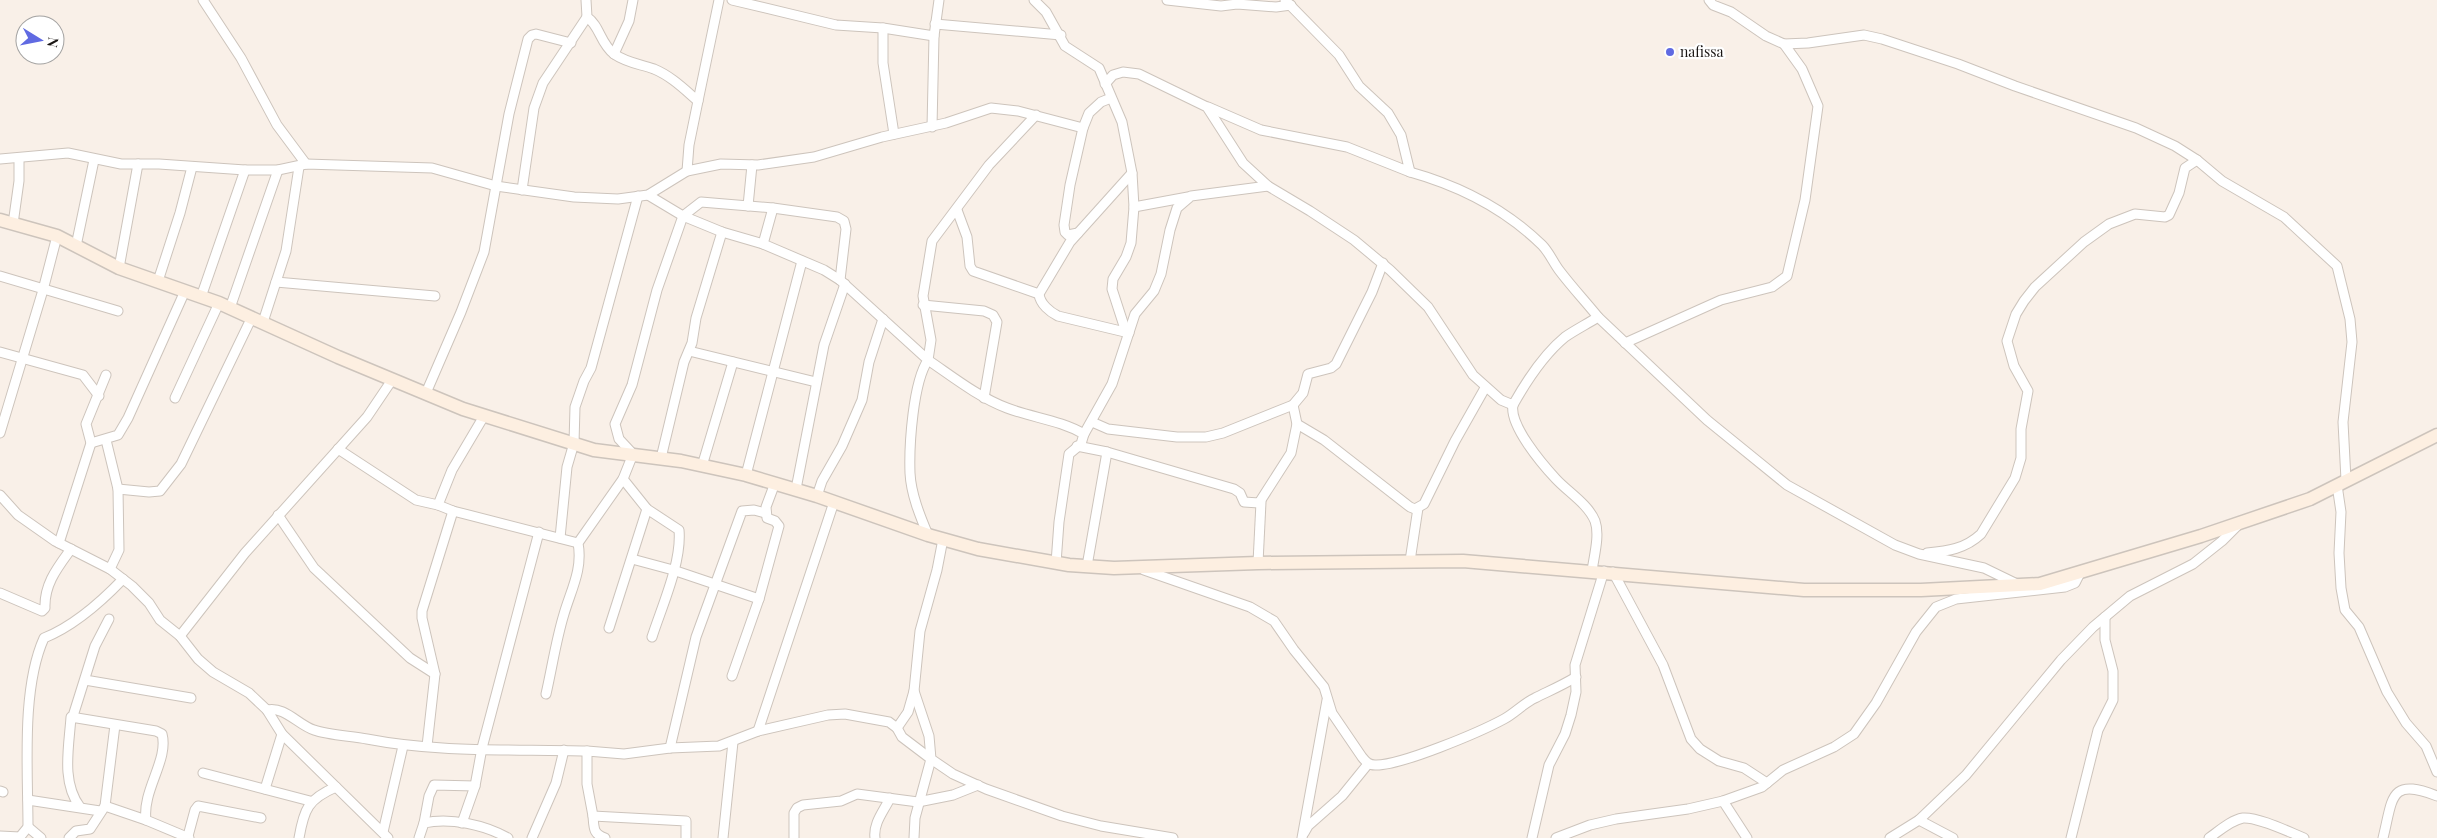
<svg xmlns="http://www.w3.org/2000/svg" width="2437" height="838" viewBox="0 0 2437 838" font-family="'Playfair Display',serif">
<style>
.lines{fill:none;stroke-linecap:round;stroke-linejoin:round}
.street-casing{stroke:#cdc4bc;stroke-width:11}
.secondary-casing{stroke:#cdc4bc;stroke-width:15}
.street{stroke:#fff;stroke-width:9}
.secondary{stroke:#fdefe1;stroke-width:12}
.poi-dot{fill:#606ae2;stroke:#fff;stroke-width:2}
.labels{text-anchor:middle;stroke-width:4.5;stroke-linejoin:round;paint-order:stroke}
.poi-label{font-size:14px;fill:#1a1614;stroke:#fff;text-anchor:start}
</style>
<rect width="100%" height="100%" fill="#f9f0e8"/>
<g class="lines">
<g class="street-casing">
<g id="street">
<path d="M203,0L241,58L277,125L306,164"/>
<path d="M586,0L587,17C600,26 600,43 614,54C627,63 640,64 654,69C671,76 684,89 698,101L689,145L687,171"/>
<path d="M732,0L836,25L883,28L934,36"/>
<path d="M1034,0L1046,12L1065,46L1099,68L1122,122L1132,173L1134,207L1131,243L1126,257L1113,279L1112,289L1126,332"/>
<path d="M1167,0L1221,6L1237,4L1276,7L1291,5"/>
<path d="M1709,0L1713,5L1731,12L1766,36L1784,44L1808,43L1864,35L1882,39L1958,64L2015,86L2136,128L2175,146L2197,160L2222,181L2284,217L2337,266L2350,319L2352,342L2343,422L2346,480"/>
<path d="M935,24L1061,35"/>
<path d="M883,28V63L894,134"/>
<path d="M614,54L629,21L633,0"/>
<path d="M1105,84L1113,75L1123,72L1139,74L1207,107L1243,163L1268,186L1310,211L1354,240L1390,270L1428,307L1473,375L1501,400L1513,405C1527,380 1543,355 1565,337C1575,330 1587,324 1598,317L1707,420L1787,485L1895,545L1919,554L1984,568L2017,584"/>
<path d="M698,101L719,0"/>
<path d="M1208,107L1261,130L1347,147L1410,172L1401,135L1388,113L1359,86L1339,55L1285,0"/>
<path d="M1036,115L989,165L932,241L923,296L931,340L928,360C953,377 978,397 1007,408C1033,418 1060,420 1084,434L1081,444L1069,454L1059,522L1056,563"/>
<path d="M932,127L934,36L939,0"/>
<path d="M0,159L68,153L121,164H159L245,170H278L306,164L432,168L496,186L574,197L618,199L648,195L687,171L721,164L758,165L814,157L882,137L946,123L991,108L1018,111L1083,128"/>
<path d="M1410,172C1460,186 1504,208 1542,245C1549,252 1553,262 1559,270C1571,286 1585,301 1598,317"/>
<path d="M522,190L534,108L543,83L587,17"/>
<path d="M648,195L683,216L722,232L763,244L824,270L840,280L928,360C913,382 909,445 910,473C911,494 920,516 928,535"/>
<path d="M748,206L752,165"/>
<path d="M1134,207L1188,197"/>
<path d="M957,210L967,237L970,266L973,271L1039,294"/>
<path d="M13,224L19,181V158"/>
<path d="M1078,233L1068,235L1065,232L1064,225L1070,185L1083,128L1089,113L1101,102L1111,98"/>
<path d="M763,244L773,208"/>
<path d="M76,246L94,160"/>
<path d="M119,268L138,164"/>
<path d="M0,276L118,311"/>
<path d="M158,281L180,213L192,167"/>
<path d="M276,282L435,296"/>
<path d="M201,297L245,170"/>
<path d="M923,305L984,311L993,315L997,322L984,398"/>
<path d="M230,308L278,170"/>
<path d="M263,322L286,251L299,167"/>
<path d="M1129,333L1058,316C1050,312 1040,304 1039,294L1070,242L1132,173"/>
<path d="M1625,343L1721,300L1772,287L1787,276L1805,200L1818,106L1802,69L1784,44"/>
<path d="M689,351L816,382"/>
<path d="M0,352L83,375L99,396"/>
<path d="M426,393L461,312L484,252L509,114L528,39L532,35L536,34L571,43"/>
<path d="M175,398L219,303"/>
<path d="M1513,405C1509,425 1542,464 1556,479C1568,492 1588,504 1595,521C1600,535 1594,556 1592,571"/>
<path d="M1092,422L1108,429L1177,437H1206L1223,433L1293,405L1303,393L1308,374L1331,368L1336,364L1372,292L1383,263"/>
<path d="M1297,424L1324,440L1410,507L1415,509L1424,504L1455,441L1485,388"/>
<path d="M0,433L43,290L57,236"/>
<path d="M1084,434L1112,384L1135,314L1154,291L1161,274L1170,230L1177,208L1191,196L1268,186"/>
<path d="M106,440L118,489L119,550L110,569"/>
<path d="M91,443L118,435L128,418L185,291"/>
<path d="M1077,446L1107,452L1087,566"/>
<path d="M338,449L416,500L438,505L453,511L578,543"/>
<path d="M1107,452L1234,489L1240,493L1244,502L1259,503L1291,453L1297,424L1293,405"/>
<path d="M661,458L684,362L692,343L696,318L722,232"/>
<path d="M702,466L733,362"/>
<path d="M746,475L802,261"/>
<path d="M623,479L647,509L679,530C682,562 662,606 652,637"/>
<path d="M2337,485L2341,512L2339,553L2341,588L2345,610L2359,627L2387,692L2406,723L2426,746L2437,772"/>
<path d="M118,489L149,492L160,491L181,464L252,317"/>
<path d="M796,489L824,345L845,284"/>
<path d="M0,495L18,515L55,541L110,569L132,586L149,603L160,620L180,636L198,659L213,672L249,693L267,710L282,734L388,838"/>
<path d="M817,496L822,481L842,446L862,400L869,362L883,319"/>
<path d="M438,505L452,470L484,416"/>
<path d="M278,515L314,568L410,658L435,674"/>
<path d="M560,538L567,467L574,443L575,407L584,381L591,368L638,196"/>
<path d="M59,543L91,443L86,424L106,375"/>
<path d="M1927,553C1948,551 1965,549 1981,534L2015,478L2021,458V429L2028,391L2014,366L2007,341L2016,314L2024,301L2035,287L2084,242L2109,224L2135,214L2165,217L2169,215L2179,193L2185,168L2197,160"/>
<path d="M632,559L673,570L759,599"/>
<path d="M1410,561L1418,508"/>
<path d="M1258,563L1261,502"/>
<path d="M1144,570L1250,607L1274,621L1294,650L1324,687L1332,713L1362,757C1366,762 1369,765 1375,765C1400,766 1480,732 1504,719C1515,713 1524,703 1535,698C1549,691 1563,685 1576,677"/>
<path d="M1613,572L1663,665L1691,739L1700,749L1719,761L1744,768L1767,783"/>
<path d="M0,593L42,611L45,608C44,584 58,567 71,549"/>
<path d="M609,628L647,509"/>
<path d="M180,636L245,553L367,417L392,380"/>
<path d="M732,676L759,599L779,526L775,521L767,518L766,507L775,483"/>
<path d="M85,680L191,698"/>
<path d="M914,691L929,736L931,759L953,774L986,789L1062,816L1101,826L1173,838"/>
<path d="M546,694C552,668 556,640 564,614C571,590 583,569 578,543L623,479L633,454L619,439L615,424L632,385L657,290L683,216L701,202L773,208L837,217L844,221L846,229L840,280"/>
<path d="M267,710C285,706 298,725 314,730C328,735 351,736 367,739C439,753 514,749 587,751L624,754L670,748L719,746L758,731L828,715L845,714L889,722L897,728L902,737L931,759L915,818L914,838"/>
<path d="M73,716L95,646L109,619"/>
<path d="M897,728L908,712L914,691L920,631L937,570L943,539"/>
<path d="M758,731L834,502"/>
<path d="M427,746L435,674L422,618V611L453,511"/>
<path d="M670,748L696,637L742,511L754,510L765,513"/>
<path d="M587,751V784L593,816L686,821V838"/>
<path d="M203,773L310,801"/>
<path d="M265,789L282,734"/>
<path d="M0,791L3,792"/>
<path d="M28,800L100,811"/>
<path d="M1723,801L1747,838"/>
<path d="M105,806L115,725"/>
<path d="M80,807C61,782 69,747 71,717L156,731L162,734C169,760 142,790 146,820L189,838"/>
<path d="M593,816C594,828 593,834 605,838"/>
<path d="M1919,820L1953,838"/>
<path d="M424,823L429,796L434,785L475,786"/>
<path d="M462,823L475,786L482,748L539,532"/>
<path d="M28,827L41,838"/>
<path d="M383,832L403,746"/>
<path d="M1304,833L1308,826L1342,796L1368,764"/>
<path d="M0,836L20,837"/>
<path d="M188,836L195,810L198,806L261,818"/>
<path d="M19,838L28,827C28,771 21,689 44,638C74,626 101,602 123,579"/>
<path d="M69,838L76,831L90,829L105,806L146,820"/>
<path d="M299,838C304,809 308,799 336,787"/>
<path d="M419,838L424,823C450,817 485,825 508,838"/>
<path d="M532,838L556,783L564,750"/>
<path d="M723,838L733,742"/>
<path d="M794,838V813L797,808L803,805L841,801L857,794L918,802L953,795L978,785"/>
<path d="M875,838C873,823 884,811 890,798"/>
<path d="M1302,838L1327,700"/>
<path d="M1532,838L1549,765L1565,734L1571,715L1576,692L1575,665L1604,571"/>
<path d="M1556,838L1590,825L1616,819L1688,809L1723,801L1762,787L1783,770L1834,747L1854,734L1876,703L1916,632L1936,607L1956,599L2065,587L2075,583L2080,573"/>
<path d="M1890,838L1919,820L1966,775L2061,660L2093,627L2130,596L2193,564L2222,541L2239,524"/>
<path d="M2071,838L2098,730L2113,700V671L2105,640V617"/>
<path d="M2209,838C2219,831 2231,820 2243,818C2259,817 2289,832 2304,838"/>
<path d="M2383,838C2393,798 2389,777 2437,796"/>
</g>
</g>
<g class="secondary-casing">
<path id="secondary" d="M0,220L57,236L119,268L219,303L338,357L463,409L594,450L681,461L746,475L817,496L928,535L978,549L1069,565L1114,568L1258,563L1463,561L1804,590H1921L2040,584L2201,536L2310,499L2437,435"/>
</g>
<use href="#street" class="street"/>
<use href="#secondary" class="secondary"/>
</g>
<circle class="poi-dot" cx="1670" cy="52" r="5"/>
<g class="labels">
<g class="poi-label">
<text x="1680" y="57">nafissa</text>
</g>
</g>
<g transform="translate(40 40) rotate(100)"><circle r="24" fill="#ffffff" stroke="#a3a2a1"/>
<path d="M0-4L9 19L0 12L-9 19Z" fill="#606ae2"/>
<text y="-8" font-size="14" font-weight="bold" text-anchor="middle" fill="#1a1614">N</text>
</g>
</svg>
